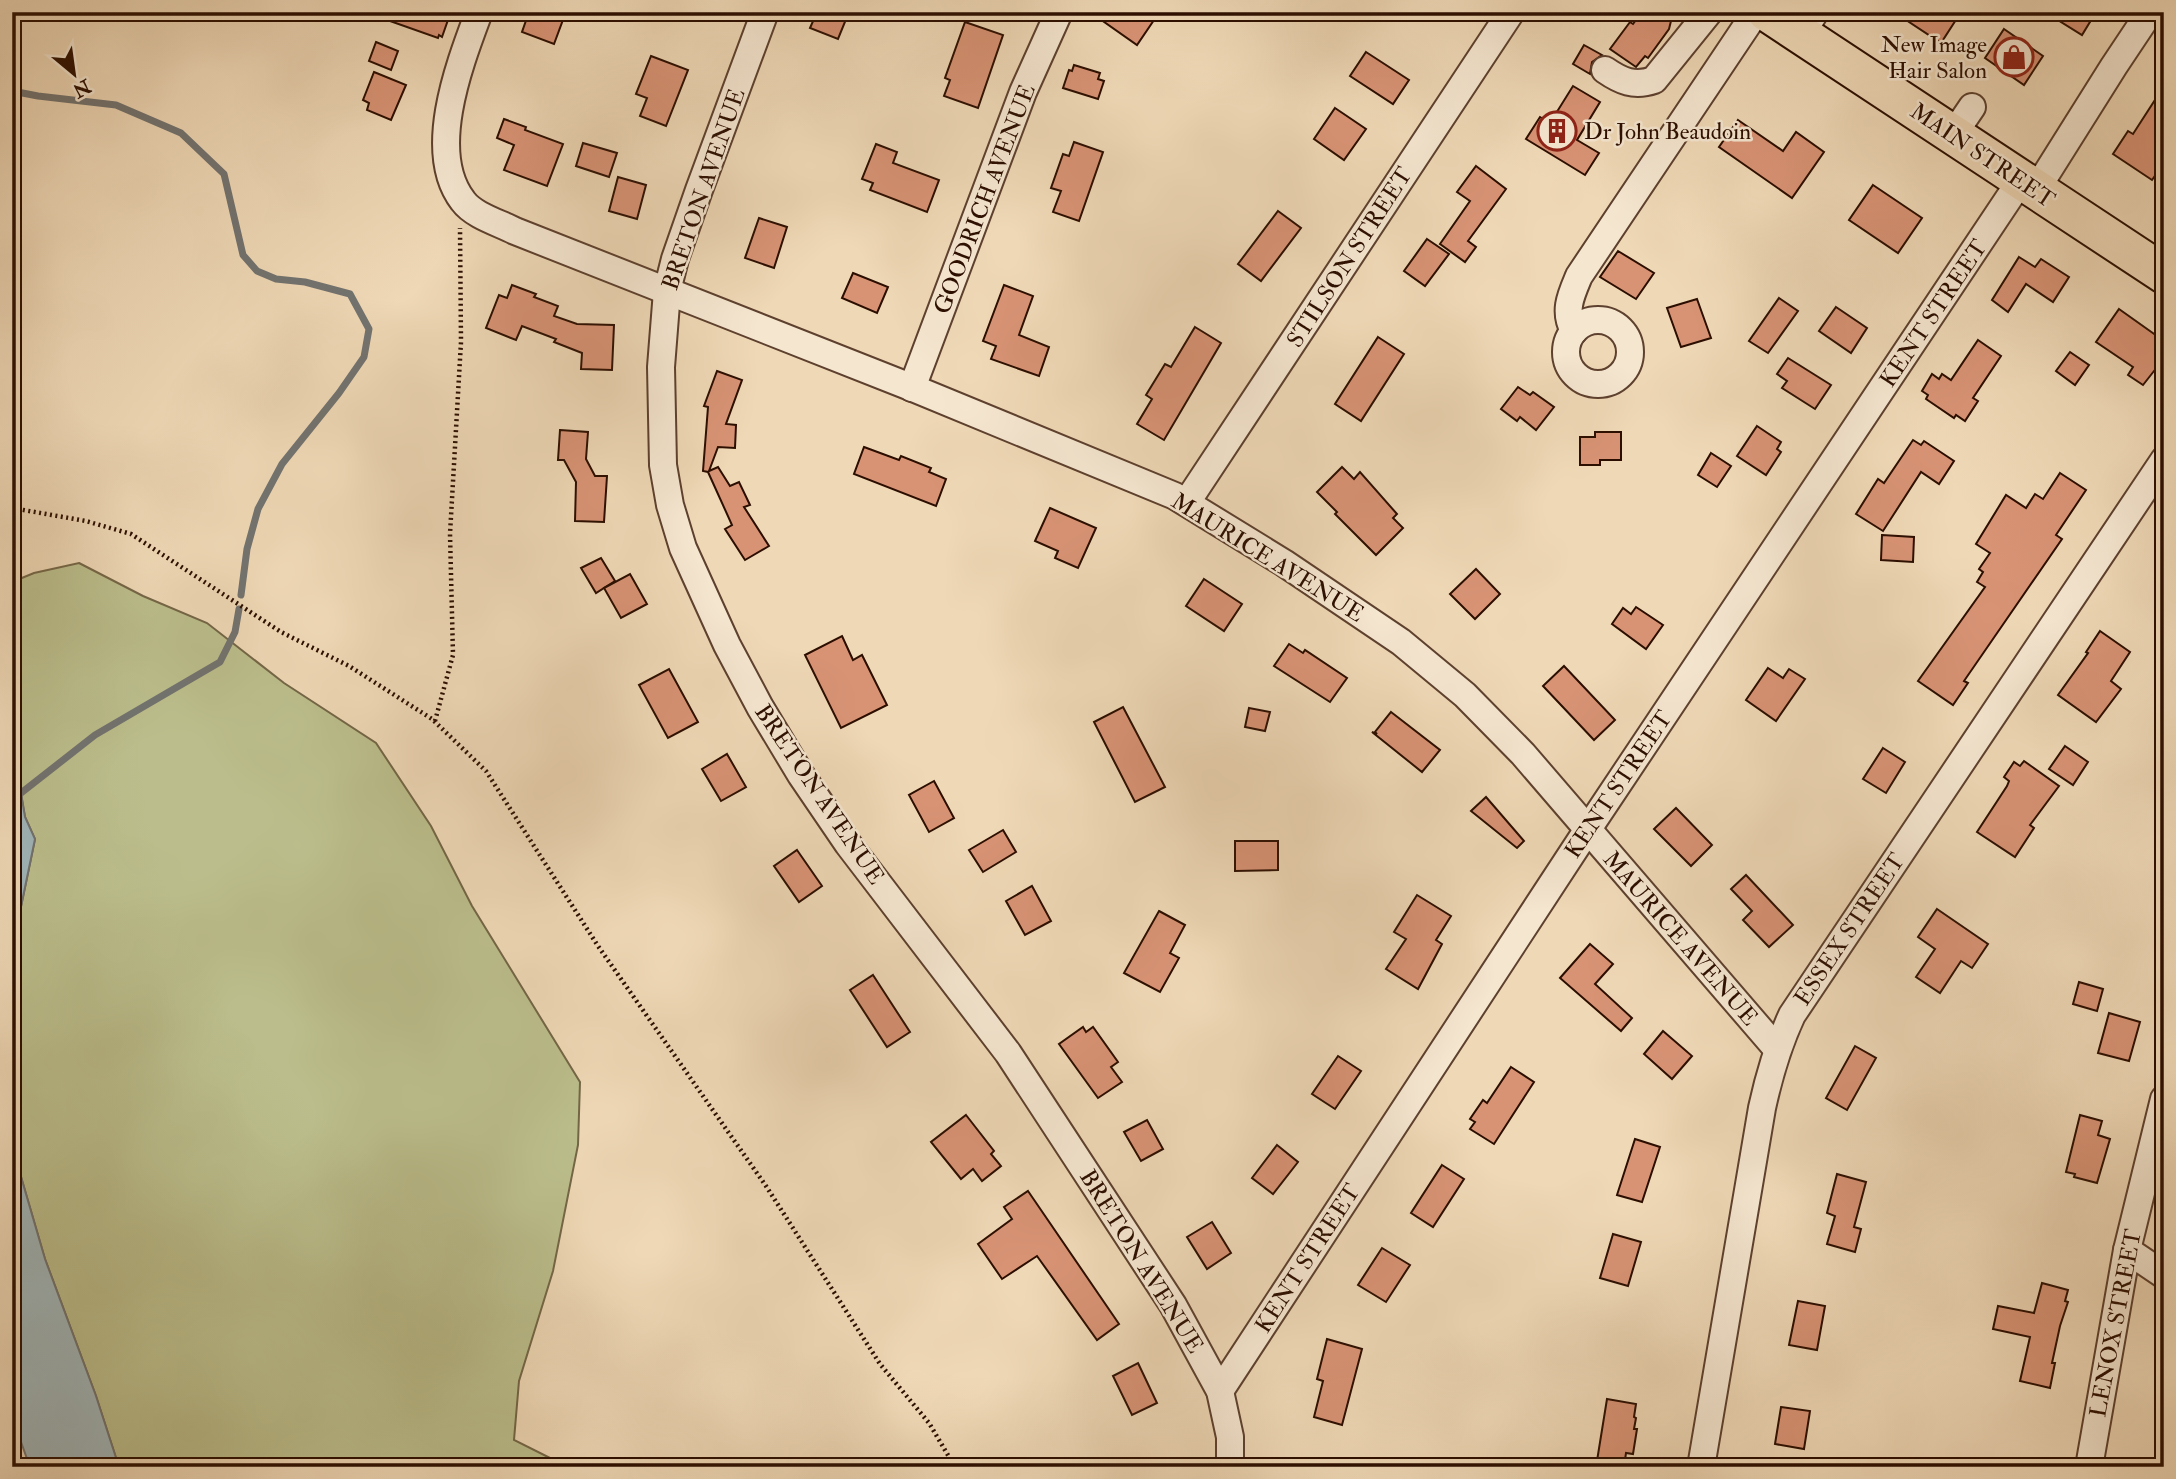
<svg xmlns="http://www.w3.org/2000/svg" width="2176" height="1479" viewBox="0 0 2176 1479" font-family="'IM FELL Double Pica',serif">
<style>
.green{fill:#bbbe8c;stroke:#746646;stroke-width:2}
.water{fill:#a0b6ba;stroke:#727370;stroke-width:2}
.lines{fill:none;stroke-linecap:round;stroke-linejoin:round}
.stream{stroke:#727370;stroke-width:7}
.building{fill:#d89375;stroke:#2c0e00;stroke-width:2}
.minor-casing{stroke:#5d402e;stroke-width:30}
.highway-casing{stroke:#2c0e00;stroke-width:42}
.path{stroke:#2c0e00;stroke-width:4.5;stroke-dasharray:2 3.5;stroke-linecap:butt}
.minor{stroke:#f5e6d0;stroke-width:26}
.highway{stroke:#efd8b6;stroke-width:38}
.labels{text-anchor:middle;stroke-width:5;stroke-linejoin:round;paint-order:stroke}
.poi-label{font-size:23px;fill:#2c0e00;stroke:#f5e6d0;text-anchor:end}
.street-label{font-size:23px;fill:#2c0e00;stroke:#f5e6d0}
</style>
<rect width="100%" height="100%" fill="#efd8b6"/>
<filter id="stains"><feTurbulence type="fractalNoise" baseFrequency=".00286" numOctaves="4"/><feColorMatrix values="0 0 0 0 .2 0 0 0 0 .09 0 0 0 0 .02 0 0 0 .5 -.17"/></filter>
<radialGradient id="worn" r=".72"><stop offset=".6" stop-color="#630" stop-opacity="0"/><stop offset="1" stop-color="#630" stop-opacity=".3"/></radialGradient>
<path class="green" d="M79,563L143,596L207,623L284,683L376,743L431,826L472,906L580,1082L578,1145L553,1271L519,1381L514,1440L568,1467H119L96,1396L45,1259L12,1146V950L35,839L25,817L21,794L12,784V582L34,573Z"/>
<g class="water">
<path d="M12,784L21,793L25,817L35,839L12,950Z"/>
<path d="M12,1146L45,1259L96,1396L119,1467H30L12,1417Z"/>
</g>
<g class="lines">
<g class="stream">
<path d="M12,91L38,96L116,105L181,133L224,174L243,255L257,271L276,279L305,282L350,294L369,329L364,357L339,393L282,464L258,509L247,549L241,595"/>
<path d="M12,795L21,793L95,735L220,662L235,632L239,609"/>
</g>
</g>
<g class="building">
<path d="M373,12H435L449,17L442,37L439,35L438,38L373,15Z"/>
<path d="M529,12H550L564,17L554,44L522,32Z"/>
<path d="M817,12H849L838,39L810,28Z"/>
<path d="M1090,12H1143L1154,20L1137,45Z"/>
<path d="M1642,12H1658L1671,21L1669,29L1648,58L1645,56L1636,67L1610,49L1630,22L1633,24Z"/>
<path d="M1894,12H1961L1941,43Z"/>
<path d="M2045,12H2096L2082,35Z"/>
<path d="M965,22L1003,35L978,108L944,96L950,80L945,78Z"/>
<path d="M2004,29L2043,56L2024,85L1985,58Z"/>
<path d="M376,42L398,51L391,70L369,61Z"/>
<path d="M1584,45L1602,55L1592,62L1590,74L1573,64Z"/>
<path d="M1366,52L1409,80L1393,104L1350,76Z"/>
<path d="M651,56L688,70L666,126L640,116L647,98L636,94Z"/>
<path d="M1074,65L1100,73L1098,79L1104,81L1098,99L1063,88L1069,70L1072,71Z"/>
<path d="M374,72L406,85L391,120L367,110L369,103L363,100Z"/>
<path d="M1573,86L1600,102L1577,140L1599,153L1585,175L1526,139L1540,117L1550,123Z"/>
<path d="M2164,86V163L2152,180L2113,154L2128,131L2133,134Z"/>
<path d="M1335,108L1366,129L1344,160L1314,139Z"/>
<path d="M504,119L526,127L525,130L563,144L547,186L504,170L514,145L497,138Z"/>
<path d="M1738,120L1783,151L1796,132L1824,152L1792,198L1719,147Z"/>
<path d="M1074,142L1103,152L1079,221L1053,212L1061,191L1051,188L1063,154L1069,156Z"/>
<path d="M583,143L617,153L609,177L576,166Z"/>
<path d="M876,144L897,152L893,163L939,180L927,212L870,190L873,183L862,179Z"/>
<path d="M1476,166L1506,189L1468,241L1476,247L1465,262L1440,244L1470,201L1457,192Z"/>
<path d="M618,177L646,185L637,219L609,211Z"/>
<path d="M1873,185L1922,218L1898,253L1849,220Z"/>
<path d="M1278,211L1301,228L1261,281L1238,264Z"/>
<path d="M759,218L787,227L774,268L745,258Z"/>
<path d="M1427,239L1449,254L1425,286L1404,271Z"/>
<path d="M1618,251L1654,273L1636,299L1600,277Z"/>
<path d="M2019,257L2035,267L2041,259L2069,277L2053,302L2026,284L2008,312L1992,300Z"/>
<path d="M853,273L888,287L877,313L842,298Z"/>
<path d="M512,285L536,294L534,297L558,306L554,316L577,324L614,325L612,370L581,369L582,353L554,342L556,339L522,326L516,340L486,328L499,295L507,298Z"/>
<path d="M1004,285L1033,296L1019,335L1049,347L1039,376L991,359L996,346L983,341Z"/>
<path d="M1779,298L1798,311L1768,353L1749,341Z"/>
<path d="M1697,299L1711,338L1681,347L1667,308Z"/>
<path d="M1836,307L1867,328L1851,353L1819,331Z"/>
<path d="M2119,309L2164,341V378L2154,371L2143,385L2128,375L2133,367L2096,342Z"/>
<path d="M1195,327L1221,343L1164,440L1137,424L1152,399L1146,395L1165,364L1171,367Z"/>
<path d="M1378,337L1404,354L1361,421L1335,404Z"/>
<path d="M1978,340L2001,356L1973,398L1978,401L1965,421L1956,415L1954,418L1926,399L1928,395L1922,391L1932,374L1939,379L1942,374L1951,380Z"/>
<path d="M2070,352L2089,365L2075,385L2056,371Z"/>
<path d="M1788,358L1831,385L1815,409L1782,388L1787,381L1777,374Z"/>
<path d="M717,371L742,380L726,424L736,425L735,448L718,447L709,471L718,467L730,486L739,482L750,505L744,507L769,546L745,560L725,529L732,525L708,472L703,471L708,407L704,406Z"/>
<path d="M1518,387L1530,395L1533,392L1554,407L1536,430L1520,417L1517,421L1501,409Z"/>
<path d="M1757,426L1781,442L1777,449L1781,452L1766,475L1737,456Z"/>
<path d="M560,430L588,432L586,459L595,476H607L604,522L575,521L576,482L564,460H558Z"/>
<path d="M1595,432H1621V460H1600V465H1580V437H1595Z"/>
<path d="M1913,440L1921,445L1924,441L1954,461L1939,484L1921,472L1883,531L1856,514L1878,479L1884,483Z"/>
<path d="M864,447L899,460L901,456L931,468L929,472L946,479L936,506L854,474Z"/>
<path d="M1711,453L1731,466L1717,487L1698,475Z"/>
<path d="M1342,467L1354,479L1360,472L1397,514L1393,518L1403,528L1376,555L1335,514L1337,512L1317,492Z"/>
<path d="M2060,473L2086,490L2056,535L2062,539L1964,681L1968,683L1953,705L1918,681L1985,587L1977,582L1983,572L1979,569L1990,553L1976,544L2006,495L2026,508L2035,494L2043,499Z"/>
<path d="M1050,508L1096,528L1078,568L1055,558L1058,551L1035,541Z"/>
<path d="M1882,535L1914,537L1913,562L1881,560Z"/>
<path d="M601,558L615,581L596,593L581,568Z"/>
<path d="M1476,569L1500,594L1475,619L1450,594Z"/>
<path d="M630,574L647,604L621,618L604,588Z"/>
<path d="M1204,579L1242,604L1224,631L1186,606Z"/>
<path d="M1636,607L1663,625L1646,649L1612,624L1623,608L1631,614Z"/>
<path d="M2100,631L2130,652L2111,681L2121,689L2096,722L2058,695L2088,653L2086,652Z"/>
<path d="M842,636L853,660L862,655L887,705L841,728L805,655Z"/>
<path d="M1289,644L1303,653L1305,650L1347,678L1330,702L1274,666Z"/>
<path d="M1564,666L1615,720L1594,740L1543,686Z"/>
<path d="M1768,668L1783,678L1789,669L1805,679L1776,721L1746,700Z"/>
<path d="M669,669L698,722L668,738L639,685Z"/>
<path d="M1123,707L1165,787L1135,802L1094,722Z"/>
<path d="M1249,708L1270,712L1265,731L1245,727Z"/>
<path d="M1391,712L1440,750L1422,772L1372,732L1377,734L1375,732Z"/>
<path d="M2065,746L2088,762L2073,785L2049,769Z"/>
<path d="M1883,748L1905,762L1886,793L1863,779Z"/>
<path d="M727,754L746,787L721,801L702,769Z"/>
<path d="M2024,761L2059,786L2030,825L2034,828L2015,857L1977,832L2007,786L2009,781L2004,777L2014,762L2020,766Z"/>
<path d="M934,781L954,818L929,832L909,795Z"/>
<path d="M1486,797L1524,841L1517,848L1471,811Z"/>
<path d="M1676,808L1712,845L1691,866L1654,829Z"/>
<path d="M1003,830L1016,852L983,872L969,850Z"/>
<path d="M1235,841H1278V870L1235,871Z"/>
<path d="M797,850L822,886L799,902L774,866Z"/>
<path d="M1746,875L1793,925L1769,947L1743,920L1752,911L1731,889Z"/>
<path d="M1032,886L1051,921L1025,935L1006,901Z"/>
<path d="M1417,895L1451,916L1436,940L1442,944L1418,989L1386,969L1406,939L1394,932Z"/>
<path d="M1937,909L1988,944L1972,968L1961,961L1940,993L1916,977L1935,949L1918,937Z"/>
<path d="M1159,911L1185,925L1170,953L1179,958L1160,992L1124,973Z"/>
<path d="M1590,944L1613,964L1595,984L1632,1018L1621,1031L1560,978Z"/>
<path d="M873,975L910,1032L887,1047L850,990Z"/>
<path d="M2079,982L2103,989L2097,1011L2073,1004Z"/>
<path d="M2109,1013L2140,1022L2129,1061L2098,1053Z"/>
<path d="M1083,1027L1086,1032L1093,1027L1118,1062L1111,1067L1122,1082L1098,1098L1059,1044Z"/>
<path d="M1663,1031L1692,1056L1672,1079L1644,1054Z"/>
<path d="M1855,1046L1876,1058L1847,1110L1826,1098Z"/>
<path d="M1338,1056L1361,1071L1335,1109L1312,1094Z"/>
<path d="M1511,1067L1534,1082L1494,1144L1470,1129L1475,1122L1470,1119L1483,1100L1487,1103Z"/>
<path d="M966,1115L994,1151L991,1154L1001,1166L982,1181L973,1169L961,1179L931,1142Z"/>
<path d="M2080,1115L2102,1121L2098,1135L2110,1139L2097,1183L2074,1177L2075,1174L2066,1172Z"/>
<path d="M1147,1120L1163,1149L1141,1161L1124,1132Z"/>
<path d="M1635,1139L1660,1147L1642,1202L1617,1195Z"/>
<path d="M1277,1145L1298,1162L1273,1194L1252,1178Z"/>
<path d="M1442,1165L1464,1179L1433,1227L1411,1213Z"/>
<path d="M1837,1174L1866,1182L1854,1227L1861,1229L1855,1252L1827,1244L1835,1216L1827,1213Z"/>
<path d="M1028,1191L1119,1324L1097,1340L1037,1256L1002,1279L978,1244L1012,1219L1004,1207Z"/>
<path d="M1212,1222L1231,1253L1207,1269L1187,1237Z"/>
<path d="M1613,1234L1641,1242L1628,1286L1600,1278Z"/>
<path d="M1382,1248L1410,1265L1386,1302L1358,1285Z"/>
<path d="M2042,1283L2068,1290L2065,1301L2068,1302L2060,1326L2052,1363H2055L2050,1388L2020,1381L2030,1337L1993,1329L1998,1306L2034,1313Z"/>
<path d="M1798,1301L1825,1306L1817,1350L1789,1345Z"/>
<path d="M1327,1339L1362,1349L1342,1425L1314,1417L1323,1381L1317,1379Z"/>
<path d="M1138,1363L1157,1403L1132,1415L1113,1376Z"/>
<path d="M1607,1399L1636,1404L1634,1417L1636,1418L1634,1429H1637L1633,1454L1626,1453L1624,1467H1596Z"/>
<path d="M1781,1407L1810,1411L1804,1449L1775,1444Z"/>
</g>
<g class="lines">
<g class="minor-casing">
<g id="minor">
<path d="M479,12C460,63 425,152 463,201C474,216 500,223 515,231L908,386L1175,496L1284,563L1401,642L1465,695L1523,754L1777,1049"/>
<path d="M765,12L699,190L675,259L667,291L661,367L663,465L670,505L683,548L727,645L760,707L801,775L848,844L1008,1053L1173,1305L1220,1391L1230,1437V1467"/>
<path d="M1801,35L1815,12"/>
<path d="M1605,70C1621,81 1634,87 1654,80L1709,12"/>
<path d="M1953,135L1972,107"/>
<path d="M2036,190L2114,66L2150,12"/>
<circle cx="1598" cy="352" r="32"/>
<path d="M1574,331C1563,311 1571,295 1579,276L1756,12"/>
<path d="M912,388L1023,92L1059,12"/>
<path d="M1187,502L1511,12"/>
<path d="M2127,1250L2164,1275"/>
<path d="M1220,1391L1588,829L2021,180"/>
<path d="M1701,1467L1762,1108C1769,1076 1778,1045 1792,1015L2164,460"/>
<path d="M2089,1467L2127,1250L2164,1099"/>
</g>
</g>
<g class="highway-casing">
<path id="highway" d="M1767,12L2164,274"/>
</g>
<g class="path">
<path d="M12,508L86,521L131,534L281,632L349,666L432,719L486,771L598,946L766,1186L880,1364L929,1423L955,1467"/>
<path d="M435,721L453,655L450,534L461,342L460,228"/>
</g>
<use href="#minor" class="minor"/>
<use href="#highway" class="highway"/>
</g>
<defs>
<g id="shop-ring" transform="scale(2.0125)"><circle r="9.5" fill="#f5e6d0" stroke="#8f2418" stroke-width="1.5"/><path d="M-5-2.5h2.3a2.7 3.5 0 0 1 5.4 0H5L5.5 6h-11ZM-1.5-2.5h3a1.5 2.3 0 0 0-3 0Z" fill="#8f2418"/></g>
<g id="building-ring" transform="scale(2.0125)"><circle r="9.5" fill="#f5e6d0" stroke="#8f2418" stroke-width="1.5"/><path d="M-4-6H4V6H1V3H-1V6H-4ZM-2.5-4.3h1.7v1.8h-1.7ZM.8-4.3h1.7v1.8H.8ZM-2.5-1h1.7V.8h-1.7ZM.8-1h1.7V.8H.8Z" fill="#8f2418"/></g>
</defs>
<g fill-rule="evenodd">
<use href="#shop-ring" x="2014" y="57"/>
<use href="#building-ring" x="1557" y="131"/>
</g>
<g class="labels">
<g class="poi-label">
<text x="1987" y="52">New Image<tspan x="1987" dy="26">Hair Salon</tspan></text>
<text x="1584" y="139" text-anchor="start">Dr John Beaudoin</text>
</g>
<g class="street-label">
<text transform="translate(1983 155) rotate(34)" y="8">MAIN STREET</text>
<text transform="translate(703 189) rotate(-71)" y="8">BRETON AVENUE</text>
<text transform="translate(984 199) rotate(-69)" y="8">GOODRICH AVENUE</text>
<text transform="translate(1349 257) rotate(-57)" y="8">STILSON STREET</text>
<text transform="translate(1933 313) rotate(-56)" y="8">KENT STREET</text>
<text transform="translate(1268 557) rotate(32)" y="8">MAURICE AVENUE</text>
<text transform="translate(1618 784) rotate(-56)" y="8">KENT STREET</text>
<text transform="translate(820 794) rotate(56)" y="8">BRETON AVENUE</text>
<text transform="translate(1849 929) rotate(-56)" y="8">ESSEX STREET</text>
<text transform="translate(1681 938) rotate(49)" y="8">MAURICE AVENUE</text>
<text transform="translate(1307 1258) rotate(-57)" y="8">KENT STREET</text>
<text transform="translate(1142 1261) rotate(58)" y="8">BRETON AVENUE</text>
<text transform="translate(2115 1323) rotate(-79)" y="8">LENOX STREET</text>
</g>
</g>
<rect width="2176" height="1479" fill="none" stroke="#efd8b6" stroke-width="42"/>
<rect x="14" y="14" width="2148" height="1451" fill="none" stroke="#2c0e00" stroke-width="3.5"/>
<rect x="21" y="21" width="2134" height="1437" fill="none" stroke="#2c0e00" stroke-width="2"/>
<g transform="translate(74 74) rotate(151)" stroke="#f5e6d0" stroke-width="5" paint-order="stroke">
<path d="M0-5L12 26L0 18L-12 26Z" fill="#2c0e00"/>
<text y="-10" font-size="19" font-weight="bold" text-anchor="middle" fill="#2c0e00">N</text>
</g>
<rect width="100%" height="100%" filter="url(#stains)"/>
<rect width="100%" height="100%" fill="url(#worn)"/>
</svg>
